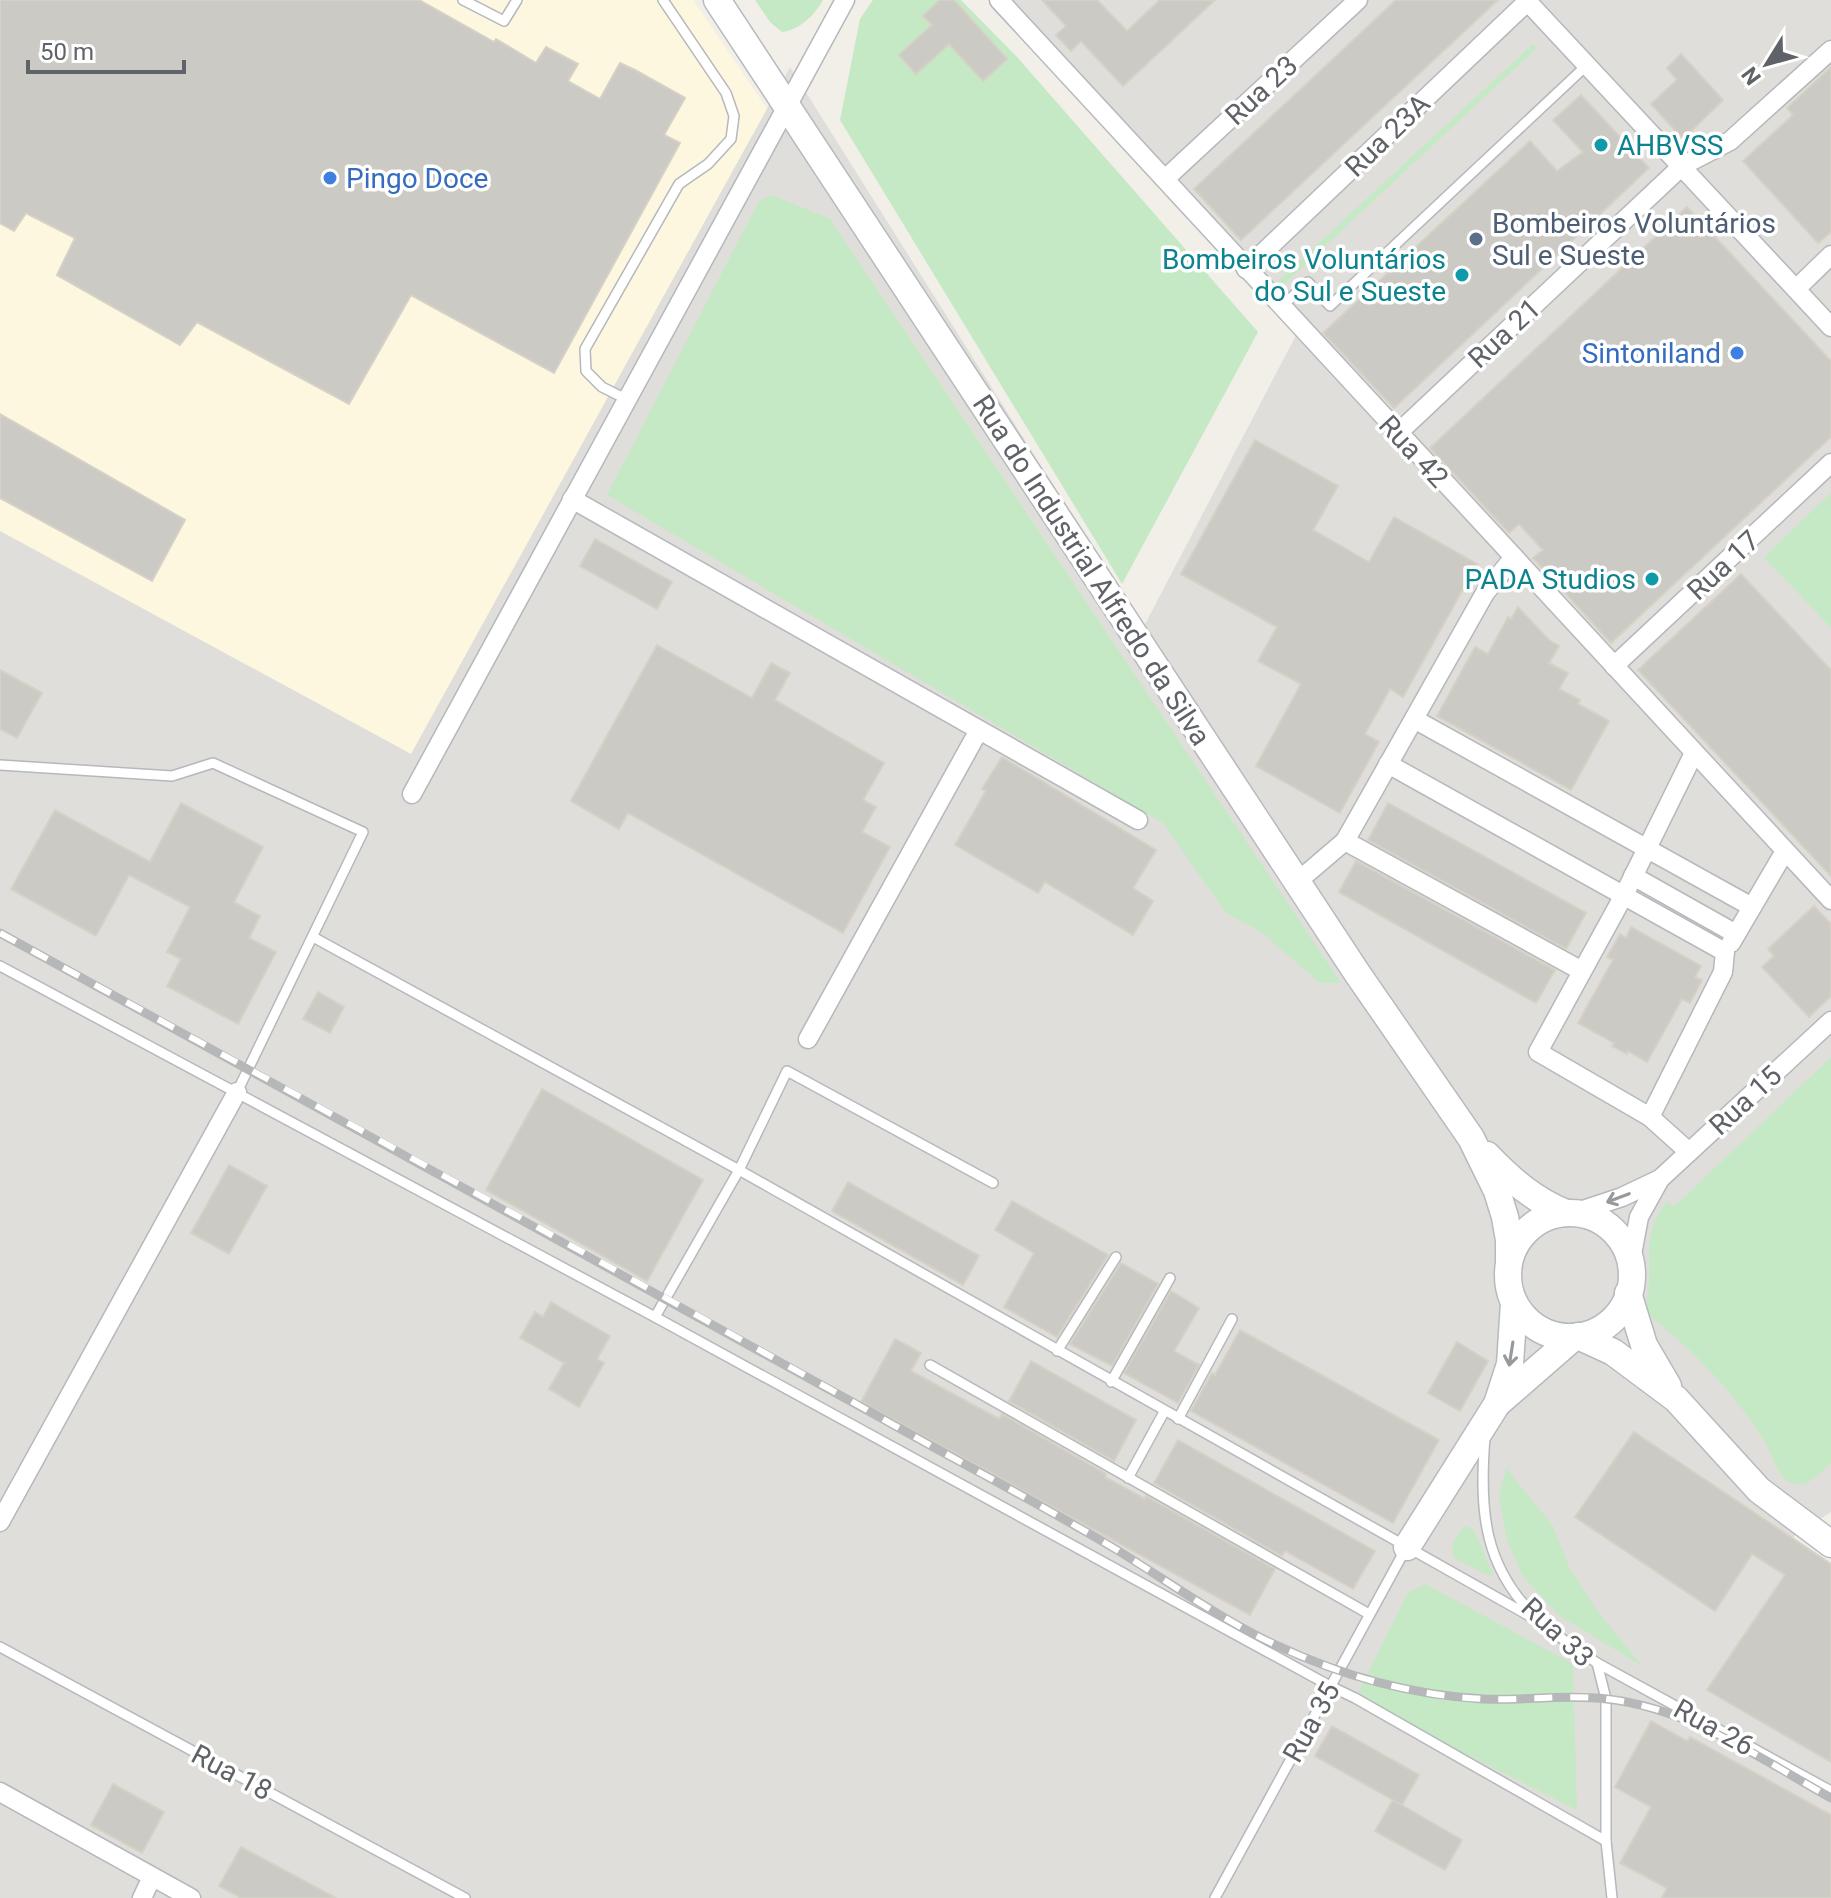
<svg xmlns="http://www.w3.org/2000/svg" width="1831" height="1898" viewBox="0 0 1831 1898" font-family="Roboto,sans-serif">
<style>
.commercial{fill:#fef7e0}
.industrial{fill:#e0deda}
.green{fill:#c5e8c5}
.building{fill:#cccac5;stroke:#d6d1c6;stroke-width:2}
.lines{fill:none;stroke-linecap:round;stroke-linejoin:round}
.lane-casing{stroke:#b5b8bc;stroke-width:12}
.street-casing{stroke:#b5b8bc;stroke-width:21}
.secondary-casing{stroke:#b6babf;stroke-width:29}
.lane{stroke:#fff;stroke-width:9}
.street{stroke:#fff;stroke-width:18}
.secondary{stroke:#fff;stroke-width:26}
.rail-casing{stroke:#b6b7b8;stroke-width:9}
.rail{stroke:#fff;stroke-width:6;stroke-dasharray:18;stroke-linecap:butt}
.oneway{stroke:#979a9d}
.culture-dot{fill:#0f9aa8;stroke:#fff;stroke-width:3}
.shop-dot{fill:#3f7fe0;stroke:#fff;stroke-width:3}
.service-dot{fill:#5c6f8a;stroke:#fff;stroke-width:3}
.labels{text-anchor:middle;stroke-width:7;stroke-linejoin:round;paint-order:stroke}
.street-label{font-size:28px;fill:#5f6368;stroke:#fff}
.culture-label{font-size:28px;fill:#0d838f;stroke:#fff;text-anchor:end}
.shop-label{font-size:28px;fill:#366cbe;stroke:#fff;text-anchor:start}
.service-label{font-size:28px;fill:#4e5e75;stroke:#fff;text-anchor:start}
</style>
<rect width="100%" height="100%" fill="#f1efe8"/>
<path class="commercial" d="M0,0H693L767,109L411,754L0,531Z"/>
<path class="industrial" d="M1012,0H1831V1512L1792,1538L1831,1564V1898H0V531L411,754L790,67L1143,628L1303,322Z"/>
<g class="green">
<path d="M755,0H823C815,15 799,30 782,32L770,22Z"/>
<path d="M873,0H961L1017,57L1258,332L1122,584L840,120L860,19Z"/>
<path d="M1533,44L1537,48L1280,288L1276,283Z"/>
<path d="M772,195L830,219L1341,983H1320L1261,932L1226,913L1163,823L607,495L759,201Z"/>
<path d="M1831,493V628L1764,557Z"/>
<path d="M1831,1057V1463C1820,1473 1806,1491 1789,1482C1777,1476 1771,1451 1763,1439C1731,1389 1692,1348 1644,1312C1646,1302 1649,1291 1649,1280C1650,1246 1645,1230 1667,1201L1674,1207Z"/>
<path d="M1506,1468L1553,1526L1569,1567L1596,1609L1642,1666L1560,1616L1523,1577L1507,1540L1499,1497Z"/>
<path d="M1466,1526L1474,1530L1493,1574L1492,1577L1454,1558L1452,1545L1462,1528Z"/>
<path d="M1425,1584L1573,1664L1577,1810L1355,1698L1408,1593Z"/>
</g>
<g class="building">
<path d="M0,0H419L494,42L496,39L536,63L546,47L578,64L568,81L600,99L620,63L635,70L685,98L664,135L680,143L554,373L411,295L349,404L197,322L180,345L57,275L75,238L26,213L14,231L0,223Z"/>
<path d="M940,0H954L1007,59L983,81L949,44L916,74L899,55L932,25L923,16Z"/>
<path d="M1042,0H1097L1127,31L1160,0H1215L1123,86L1081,41L1071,51L1056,35L1066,26Z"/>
<path d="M1396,0H1498L1241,240L1194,189Z"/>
<path d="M1681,54L1723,100L1683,139L1651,104L1677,80L1667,68Z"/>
<path d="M1831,67V232L1818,243L1743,161L1793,115L1787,108Z"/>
<path d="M1581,95L1649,168L1394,408L1323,333L1530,141L1557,171L1583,152L1553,120Z"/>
<path d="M1687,207L1831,361V437L1611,643L1533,558L1543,550L1519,524L1509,533L1430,448Z"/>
<path d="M0,414L185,520L152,581L0,498Z"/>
<path d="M1255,440L1338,486L1313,530L1369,562L1394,517L1477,564L1403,697L1390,689L1365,734L1379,742L1340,813L1256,766L1301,684L1258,661L1277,627L1181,574Z"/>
<path d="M595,539L672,582L657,609L580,566Z"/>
<path d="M1741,574L1831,670V876L1638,670Z"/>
<path d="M1518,607L1549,640L1559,646L1549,663L1568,673L1559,689L1580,700L1578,704L1609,721L1571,790L1437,716L1475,647L1488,654L1508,617L1511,619Z"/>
<path d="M657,645L752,698L771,663L790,673L775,700L884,763L863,800L876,807L862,832L890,847L843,933L628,813L619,829L571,801Z"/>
<path d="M0,670L42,693L17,738L0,729Z"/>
<path d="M1002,757L1156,850L1133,888L1153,901L1133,935L1045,882L1038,893L955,845L986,791L982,789Z"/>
<path d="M181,803L263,847L234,902L260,916L249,938L276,952L238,1024L167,986L181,959L167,952L190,907L129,875L96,936L11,889L55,810L150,862Z"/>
<path d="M1388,803L1586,913L1566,949L1368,840Z"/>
<path d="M1356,861L1555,970L1536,1003L1339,892Z"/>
<path d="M1814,906L1831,924V996L1809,1017L1762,967L1774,956L1768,949Z"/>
<path d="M1631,927L1701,966L1695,977L1702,980L1690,1003L1682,999L1647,1062L1628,1051L1627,1054L1612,1046L1614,1043L1578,1023L1613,960L1607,957L1620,934L1626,938Z"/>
<path d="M318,992L344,1007L330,1033L303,1019Z"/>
<path d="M542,1089L703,1180L647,1281L486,1190Z"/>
<path d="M229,1165L267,1186L229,1254L191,1233Z"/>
<path d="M848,1182L979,1256L963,1285L832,1211Z"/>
<path d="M1012,1201L1108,1255L1057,1337L1004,1307L1034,1253L995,1230Z"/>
<path d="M1121,1263L1158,1284L1112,1366L1070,1344Z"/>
<path d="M1171,1291L1199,1308L1174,1351L1199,1365L1178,1403L1124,1373Z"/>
<path d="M551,1302L610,1336L597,1359L604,1363L579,1407L549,1389L564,1363L520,1338L535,1312L543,1317Z"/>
<path d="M1240,1330L1439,1440L1393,1523L1191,1411L1212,1373L1215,1375Z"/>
<path d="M895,1339L921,1353L911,1371L999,1419L1002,1414L1106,1474L1105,1477L1145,1499L1146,1496L1275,1569L1250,1615L861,1402Z"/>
<path d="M1457,1342L1488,1361L1460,1411L1428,1393Z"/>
<path d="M1031,1361L1136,1420L1114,1461L1009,1401Z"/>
<path d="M1634,1432L1831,1564V1762L1707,1690L1785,1575L1752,1554L1715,1611L1575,1517Z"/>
<path d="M1178,1440L1375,1551L1353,1589L1285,1551L1282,1556L1154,1483Z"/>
<path d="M1651,1721L1687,1741L1690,1737L1831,1815V1898H1662L1667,1888L1620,1863L1651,1807L1615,1787Z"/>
<path d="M1332,1726L1419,1775L1402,1805L1315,1756Z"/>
<path d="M113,1784L164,1812L142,1853L91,1825Z"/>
<path d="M1393,1800L1462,1840L1445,1870L1375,1831Z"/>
<path d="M241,1847L336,1898H241L219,1886Z"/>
</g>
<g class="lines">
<g class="lane-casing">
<g id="lane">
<path d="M463,0L504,21L517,0"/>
<path d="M1281,307L1308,282L1330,306L1587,65"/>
<path d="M626,399L602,387L586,371L585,349L679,184L708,164L731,139L734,116L726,93L663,0"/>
<path d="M0,765L172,776L213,763L363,832L237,1092"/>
<path d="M313,937L739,1170L1542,1623"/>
<path d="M0,966L655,1317L1330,1686L1355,1698L1606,1841"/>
<path d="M655,1317L739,1170L787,1071L993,1183"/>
<path d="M1057,1351L1116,1257"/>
<path d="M930,1365L1369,1614"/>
<path d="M1111,1382L1170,1278"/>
<path d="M1178,1419L1232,1319"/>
<path d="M1485,1437C1479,1511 1483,1570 1542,1623C1559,1638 1579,1650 1597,1663L1606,1699V1841L1612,1898"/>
<path d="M1128,1478L1164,1412"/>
<path d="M0,1647L465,1898"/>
<path d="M1597,1663L1831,1791"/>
<path d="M1215,1898L1405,1550"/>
</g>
</g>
<g class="street-casing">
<g id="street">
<path d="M999,0L1831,900"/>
<path d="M1526,0L1831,327"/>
<path d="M1165,179L1358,0"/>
<path d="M1246,269L1528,1"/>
<path d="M1796,289L1831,255"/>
<path d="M1398,433L1682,166L1730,141L1831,50"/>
<path d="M572,499L1138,820"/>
<path d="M1614,666L1831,463"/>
<path d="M1414,719L1752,907"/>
<path d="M1388,764L1725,952L1723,972L1650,1117L1689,1152"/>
<path d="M412,794L845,0"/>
<path d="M1345,841L1582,971"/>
<path d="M1633,876L1736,934"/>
<path d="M1297,882L1345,841L1485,593L1514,557"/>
<path d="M1731,943L1785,851"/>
<path d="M808,1039L979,730"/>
<path d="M1650,1117L1538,1052L1624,895L1694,753"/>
<path d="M1574,1213L1622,1197L1660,1179"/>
<path d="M1630,1265L1639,1217L1660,1179L1831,1021"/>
<path d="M0,1522L237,1092"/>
<path d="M0,1792L191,1898"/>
<path d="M142,1898L152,1877"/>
</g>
</g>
<g class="secondary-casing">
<g id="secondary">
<path d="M717,0L1357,973L1471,1138L1497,1191L1505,1217L1509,1240V1260"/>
<path d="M1487,1155C1511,1180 1534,1200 1566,1213"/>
<circle cx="1570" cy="1275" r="62"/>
<path d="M1628,1293L1644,1345L1668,1386"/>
<path d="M1578,1336L1613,1352L1676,1399L1759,1490L1831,1544"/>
<path d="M1497,1404L1574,1337"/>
<path d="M1407,1547L1497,1404L1510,1364L1514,1303"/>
</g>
</g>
<use href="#lane" class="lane"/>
<use href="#street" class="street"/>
<use href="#secondary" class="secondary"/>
<g class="rail-casing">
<path id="rail" d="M0,933C295,1094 590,1255 883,1419C961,1463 1040,1504 1117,1550C1169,1582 1220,1619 1276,1645C1342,1676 1411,1695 1483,1699C1524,1701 1566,1694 1607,1699C1689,1708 1761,1759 1831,1798"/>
</g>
<use href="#rail" class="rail"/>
</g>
<defs><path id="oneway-shaft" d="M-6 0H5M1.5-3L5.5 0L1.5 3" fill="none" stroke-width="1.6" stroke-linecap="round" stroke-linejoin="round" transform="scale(2)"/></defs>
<g class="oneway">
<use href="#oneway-shaft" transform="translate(1618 1198) rotate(159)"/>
<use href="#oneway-shaft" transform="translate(1511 1354) rotate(99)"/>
</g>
<g class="culture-dot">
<circle cx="1601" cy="145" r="8"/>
<circle cx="1462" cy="275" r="8"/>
<circle cx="1652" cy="579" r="8"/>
</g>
<g class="shop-dot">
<circle cx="330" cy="178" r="8"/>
<circle cx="1737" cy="353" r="8"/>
</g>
<circle class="service-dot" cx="1476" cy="239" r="8"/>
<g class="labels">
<g class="street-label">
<text transform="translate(1261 90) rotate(-43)" y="10">Rua 23</text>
<text transform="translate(1387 135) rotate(-44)" y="10">Rua 23A</text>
<text transform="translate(1504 333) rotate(-43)" y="10">Rua 21</text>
<text transform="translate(1414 451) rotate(47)" y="10">Rua 42</text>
<text transform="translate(1723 565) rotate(-43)" y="10">Rua 17</text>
<text transform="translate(1092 570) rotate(57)" y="10">Rua do Industrial Alfredo da Silva</text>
<text transform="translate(1745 1100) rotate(-43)" y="10">Rua 15</text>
<text transform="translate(1558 1632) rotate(43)" y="10">Rua 33</text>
<text transform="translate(1311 1722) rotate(-61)" y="10">Rua 35</text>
<text transform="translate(1714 1727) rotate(29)" y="10">Rua 26</text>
<text transform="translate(232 1772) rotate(28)" y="10">Rua 18</text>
</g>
<g class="culture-label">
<text x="1617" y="155" text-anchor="start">AHBVSS</text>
<text x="1446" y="269">Bombeiros Voluntários<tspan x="1446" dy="32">do Sul e Sueste</tspan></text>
<text x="1636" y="589">PADA Studios</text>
</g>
<g class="shop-label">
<text x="346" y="188">Pingo Doce</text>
<text x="1721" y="363" text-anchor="end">Sintoniland</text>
</g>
<g class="service-label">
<text x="1492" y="233">Bombeiros Voluntários<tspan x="1492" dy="32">Sul e Sueste</tspan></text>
</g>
</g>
<g transform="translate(1767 64) rotate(233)" stroke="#ffffff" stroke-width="6" paint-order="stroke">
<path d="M0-6L14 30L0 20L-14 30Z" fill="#5f6368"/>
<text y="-12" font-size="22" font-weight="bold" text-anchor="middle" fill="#5f6368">N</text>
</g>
<path d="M28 60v12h156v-12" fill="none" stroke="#5f6368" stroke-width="4"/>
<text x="40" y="60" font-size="24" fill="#5f6368" stroke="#ffffff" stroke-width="6" paint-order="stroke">50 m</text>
</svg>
